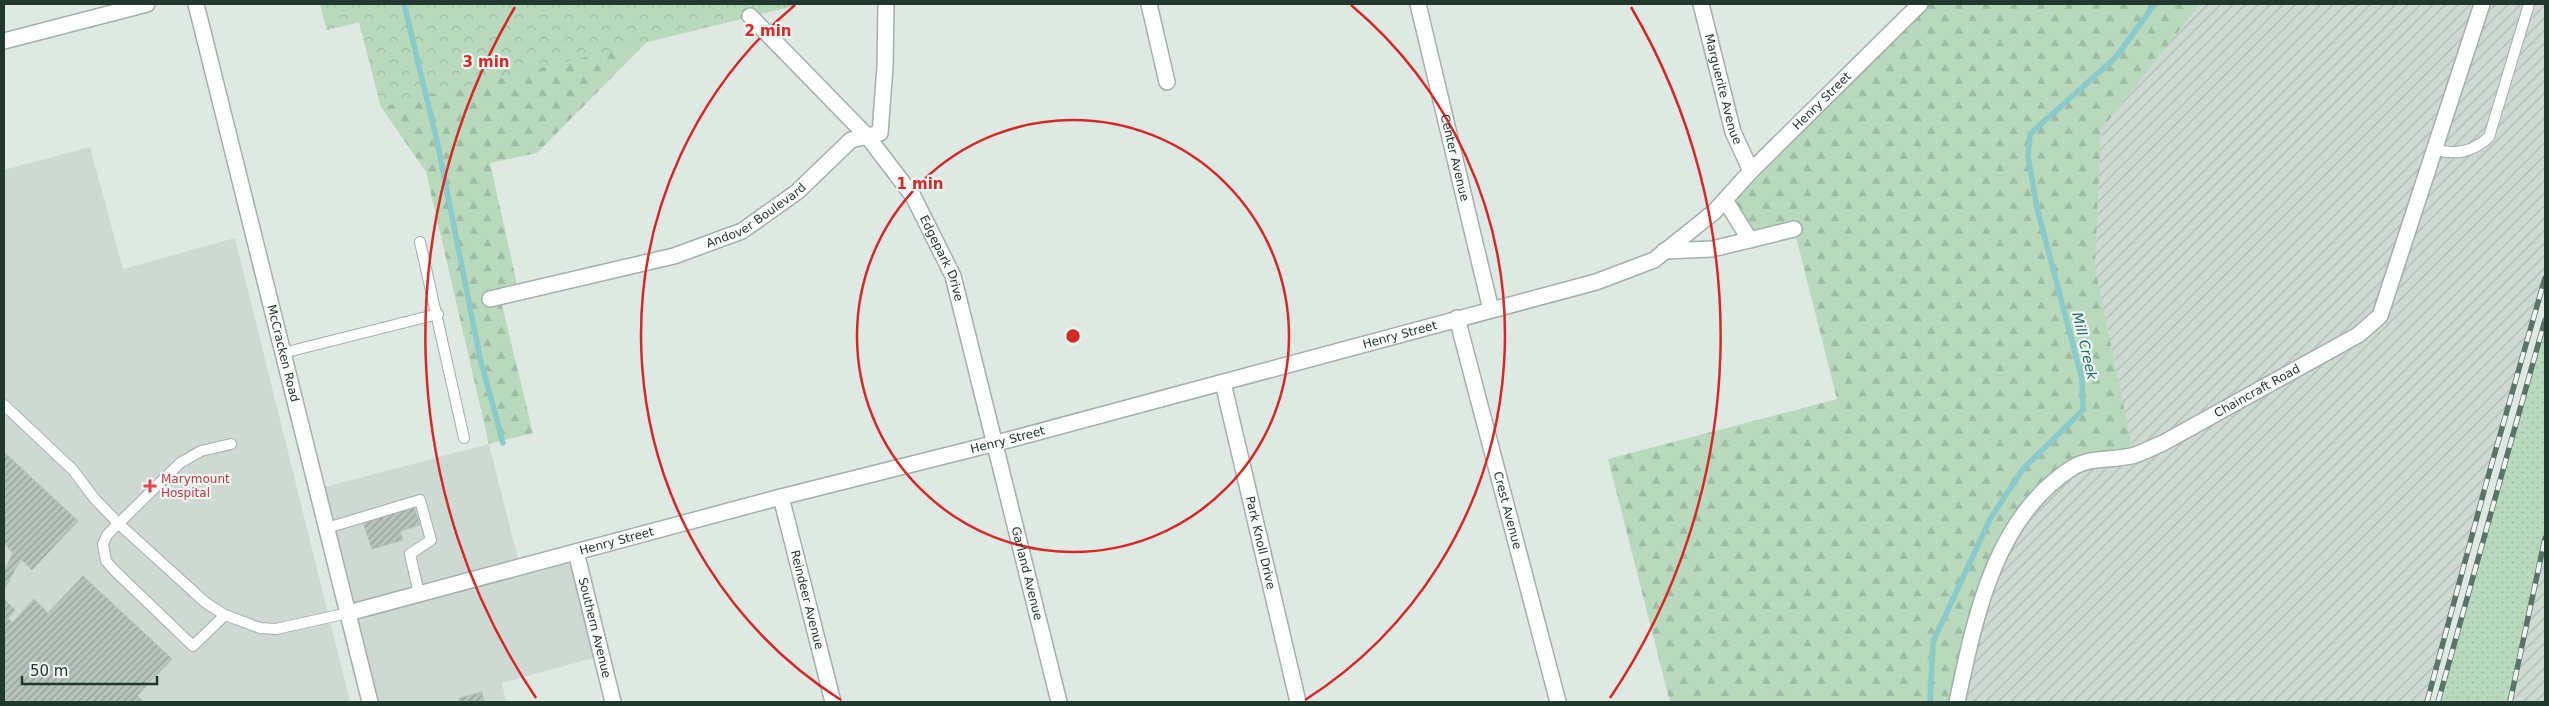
<svg xmlns="http://www.w3.org/2000/svg" width="2549" height="706" viewBox="0 0 2549 706" font-family="'DejaVu Sans',sans-serif">
<style>
.built{fill:#cdd9d2}
.industrial{fill:url(#industrial-furrows)}
.grass{fill:url(#grass-dots)}
.forest{fill:url(#forest-firs)}
.park{fill:url(#park-crowns)}
.lines{fill:none;stroke-linecap:round;stroke-linejoin:round}
.stream{stroke:#8acacb;stroke-width:5.5}
.building{fill:url(#building-hatch);stroke:#b2c2b9}
.service-casing{stroke:#a2b0a9;stroke-width:12}
.minor-casing{stroke:#a2b0a9;stroke-width:18}
.tertiary-casing{stroke:#a2b0a9;stroke-width:18}
.service{stroke:#fff;stroke-width:10}
.minor{stroke:#fff;stroke-width:15}
.tertiary{stroke:#fff;stroke-width:15}
.rail-casing{stroke:#5b746a;stroke-width:5.5}
.rail{stroke:#eff6f2;stroke-width:4;stroke-dasharray:11;stroke-linecap:butt}
.ring{fill:none;stroke:#d62828;stroke-width:2.5}
.health-dot{fill:#e0444e;stroke:#eff6f2;stroke-width:2}
.labels{text-anchor:middle;stroke-width:4.5;stroke-linejoin:round;paint-order:stroke}
.street-label{font-size:12px;fill:#21382f;stroke:#eff6f2}
.health-label{font-size:12px;fill:#be3a42;stroke:#eff6f2;text-anchor:start}
.water-label{font-size:14px;font-style:italic;fill:#206c6f;stroke:#eff6f2}
.centre{fill:#d62828;stroke:#eff6f2;stroke-width:2.5}
.ring-label{font-size:15px;text-anchor:middle;font-weight:bold;fill:#d62828;stroke:#eff6f2;stroke-width:4.5;stroke-linejoin:round;paint-order:stroke}
</style>
<defs>
<pattern id="industrial-furrows" width="10" height="10" patternUnits="userSpaceOnUse" patternTransform="scale(1.25)"><rect width="10" height="10" fill="#cdd9d2"/><path d="M-1 1l2-2M0 10L10 0M9 11l2-2" fill="none" stroke="#b0bbb5"/></pattern>
<pattern id="grass-dots" width="8" height="8" patternUnits="userSpaceOnUse" patternTransform="scale(1.25)"><rect width="8" height="8" fill="#b9d9bd"/><path d="M2 2h.1M6 6h.1" fill="none" stroke="#9fbba3" stroke-width="1.8" stroke-linecap="round"/></pattern>
<pattern id="forest-firs" width="22" height="20" patternUnits="userSpaceOnUse" patternTransform="scale(1.25)"><rect width="22" height="20" fill="#b9d9bd"/><path d="M5 1l3.5 6h-7zM16 11l3.5 6h-7z" fill="#9fbba3"/></pattern>
<pattern id="park-crowns" width="20" height="18" patternUnits="userSpaceOnUse" patternTransform="scale(1.25)"><rect width="20" height="18" fill="#b9d9bd"/><path d="M2 6a3 3 0 1 1 6 0M12 15a3 3 0 1 1 6 0" fill="none" stroke="#9fbba3"/></pattern>
<pattern id="building-hatch" width="6" height="6" patternUnits="userSpaceOnUse" patternTransform="scale(1.25)"><rect width="6" height="6" fill="#b5c4bc"/><path d="M-1 1l2-2M0 6l6-6M5 7l2-2" fill="none" stroke="#93a099"/></pattern>
</defs>
<rect width="100%" height="100%" fill="#dfe9e3"/>
<g class="built">
<path d="M90,147L123,269L235,238L350,702H4V170Z"/>
<path d="M489,444L520,567L576,552L601,656L502,683L506,702H370L317,489Z"/>
</g>
<g class="industrial">
<path d="M2200,4H2545V278L2486,484L2427,702H1957L1972,631L2032,500L2073,467L2134,455L2095,268L2101,129Z"/>
<path d="M2545,538V702H2510Z"/>
</g>
<path class="grass" d="M2545,320V538L2510,702H2438Z"/>
<g class="forest">
<path d="M320,4H802L647,42L537,153L490,163L519,293L500,297L533,433L489,444L426,172L381,107L359,22L327,30Z"/>
<path d="M1920,4H2200L2101,130L2095,268L2134,455L2090,461L2032,500L1994,564L1957,702H1670L1608,459L1837,399L1794,229L1750,240L1725,200Z"/>
</g>
<path class="park" d="M320,4H802L381,107L359,22L327,30Z"/>
<g class="lines">
<g class="stream">
<path d="M404,4L437,141L480,358L503,443"/>
<path d="M1930,702L1933,642L1990,519L2023,469L2083,410L2082,379L2037,208L2028,156L2030,134L2116,57L2155,4"/>
</g>
</g>
<g class="building">
<path d="M4,452L78,521L32,570L21,559L4,590V572L13,553L4,543Z"/>
<path d="M414,507L420,525L400,531L403,540L372,549L363,522Z"/>
<path d="M83,576L172,659L137,696L144,702H4V599L15,610L8,618L12,623L34,599L48,613Z"/>
<path d="M482,692L484,702H460L459,698Z"/>
</g>
<g class="lines">
<g class="service-casing">
<g id="service">
<path d="M2434,149C2455,156 2473,152 2489,137L2529,4"/>
<path d="M420,242L464,438"/>
<path d="M283,353L438,314"/>
<path d="M4,405L73,470L94,498L119,524L206,603L225,615L260,628L276,629L348,613"/>
<path d="M327,528L420,500L431,540L410,554L419,594"/>
<path d="M225,615L193,646L115,571L106,561L103,544L107,535L180,463L201,451L231,444"/>
</g>
</g>
<g class="minor-casing">
<g id="minor">
<path d="M1149,4L1167,82"/>
<path id="s1" d="M1418,4L1491,310"/>
<path id="s2" d="M1701,4L1733,132L1751,171"/>
<path id="s3" d="M750,16L867,136L913,196L953,276L1059,702"/>
<path d="M4,41L147,4"/>
<path d="M1725,200L1750,240"/>
<path d="M1664,251L1712,249L1794,229"/>
<path id="s4" d="M490,299L674,256L742,231L797,192L851,140L880,133L885,67L886,4"/>
<path id="s5" d="M1457,318L1558,702"/>
<path id="s6" d="M1223,383L1298,702"/>
<path id="s7" d="M781,497L833,702"/>
<path id="s8" d="M576,552L613,702"/>
<path id="s9" d="M1957,702C1975,618 1994,518 2072,468C2090,456 2115,461 2135,455C2144,452 2153,447 2163,443L2358,335L2380,316L2482,4"/>
</g>
</g>
<g class="tertiary-casing">
<g id="tertiary">
<path id="s10" d="M196,4L370,702"/>
<path id="s11" d="M348,613L781,497L1012,439L1596,282L1654,260L1714,212L1751,171L1920,4"/>
</g>
</g>
<use href="#service" class="service"/>
<use href="#minor" class="minor"/>
<use href="#tertiary" class="tertiary"/>
<g class="rail-casing">
<g id="rail">
<path d="M2427,702L2486,484L2545,278"/>
<path d="M2438,702L2545,320"/>
<path d="M2510,702L2545,538"/>
</g>
</g>
<use href="#rail" class="rail"/>
</g>
<g class="ring">
<circle cx="1073" cy="336" r="216"/>
<path d="M841 700A432 432 0 0 1 795 5M1351 5A432 432 0 0 1 1305 700"/>
<path d="M536 698A648 648 0 0 1 515 7M1631 7A648 648 0 0 1 1610 698"/>
</g>
<path class="health-dot" d="M147.5 478.5h5v5h5v5h-5v5h-5v-5h-5v-5h5z"/>
<g class="labels">
<g class="street-label">
<text dy="4" stroke="none"><textPath href="#s2" startOffset="88">Marguerite Avenue</textPath></text>
<text dy="4" stroke="none"><textPath href="#s11" startOffset="1585">Henry Street</textPath></text>
<text dy="4" stroke="none"><textPath href="#s1" startOffset="158">Center Avenue</textPath></text>
<text dy="4" stroke="none"><textPath href="#s4" startOffset="281">Andover Boulevard</textPath></text>
<text dy="4" stroke="none"><textPath href="#s3" startOffset="312">Edgepark Drive</textPath></text>
<text dy="4" stroke="none"><textPath href="#s11" startOffset="1088">Henry Street</textPath></text>
<text dy="4" stroke="none"><textPath href="#s10" startOffset="360">McCracken Road</textPath></text>
<text dy="4" stroke="none"><textPath href="#s9" startOffset="471">Chaincraft Road</textPath></text>
<text dy="4" stroke="none"><textPath href="#s11" startOffset="682">Henry Street</textPath></text>
<text dy="4" stroke="none"><textPath href="#s5" startOffset="199">Crest Avenue</textPath></text>
<text dy="4" stroke="none"><textPath href="#s11" startOffset="278">Henry Street</textPath></text>
<text dy="4" stroke="none"><textPath href="#s6" startOffset="164">Park Knoll Drive</textPath></text>
<text dy="4" stroke="none"><textPath href="#s3" startOffset="639">Garland Avenue</textPath></text>
<text dy="4" stroke="none"><textPath href="#s7" startOffset="106">Reindeer Avenue</textPath></text>
<text dy="4" stroke="none"><textPath href="#s8" startOffset="78">Southern Avenue</textPath></text>
</g>
<g class="health-label">
<text x="161" y="483">Marymount<tspan x="161" dy="14">Hospital</tspan></text>
</g>
<g class="water-label">
<text transform="translate(2085 346) rotate(77)" y="5">Mill Creek</text>
</g>
</g>
<circle cx="1073" cy="336" r="8" class="centre"/>
<g class="ring-label">
<text x="768" y="36">2 min</text>
<text x="486" y="67">3 min</text>
<text x="920" y="189">1 min</text>
</g>
<rect width="2549" height="706" fill="none" stroke="#21382f" stroke-width="10"/>
<path d="M22 676v8h135v-8" fill="none" stroke="#21382f" stroke-width="2.5"/>
<text x="30" y="676" font-size="15" fill="#21382f" stroke="#eff6f2" stroke-width="4" paint-order="stroke">50 m</text>
</svg>
